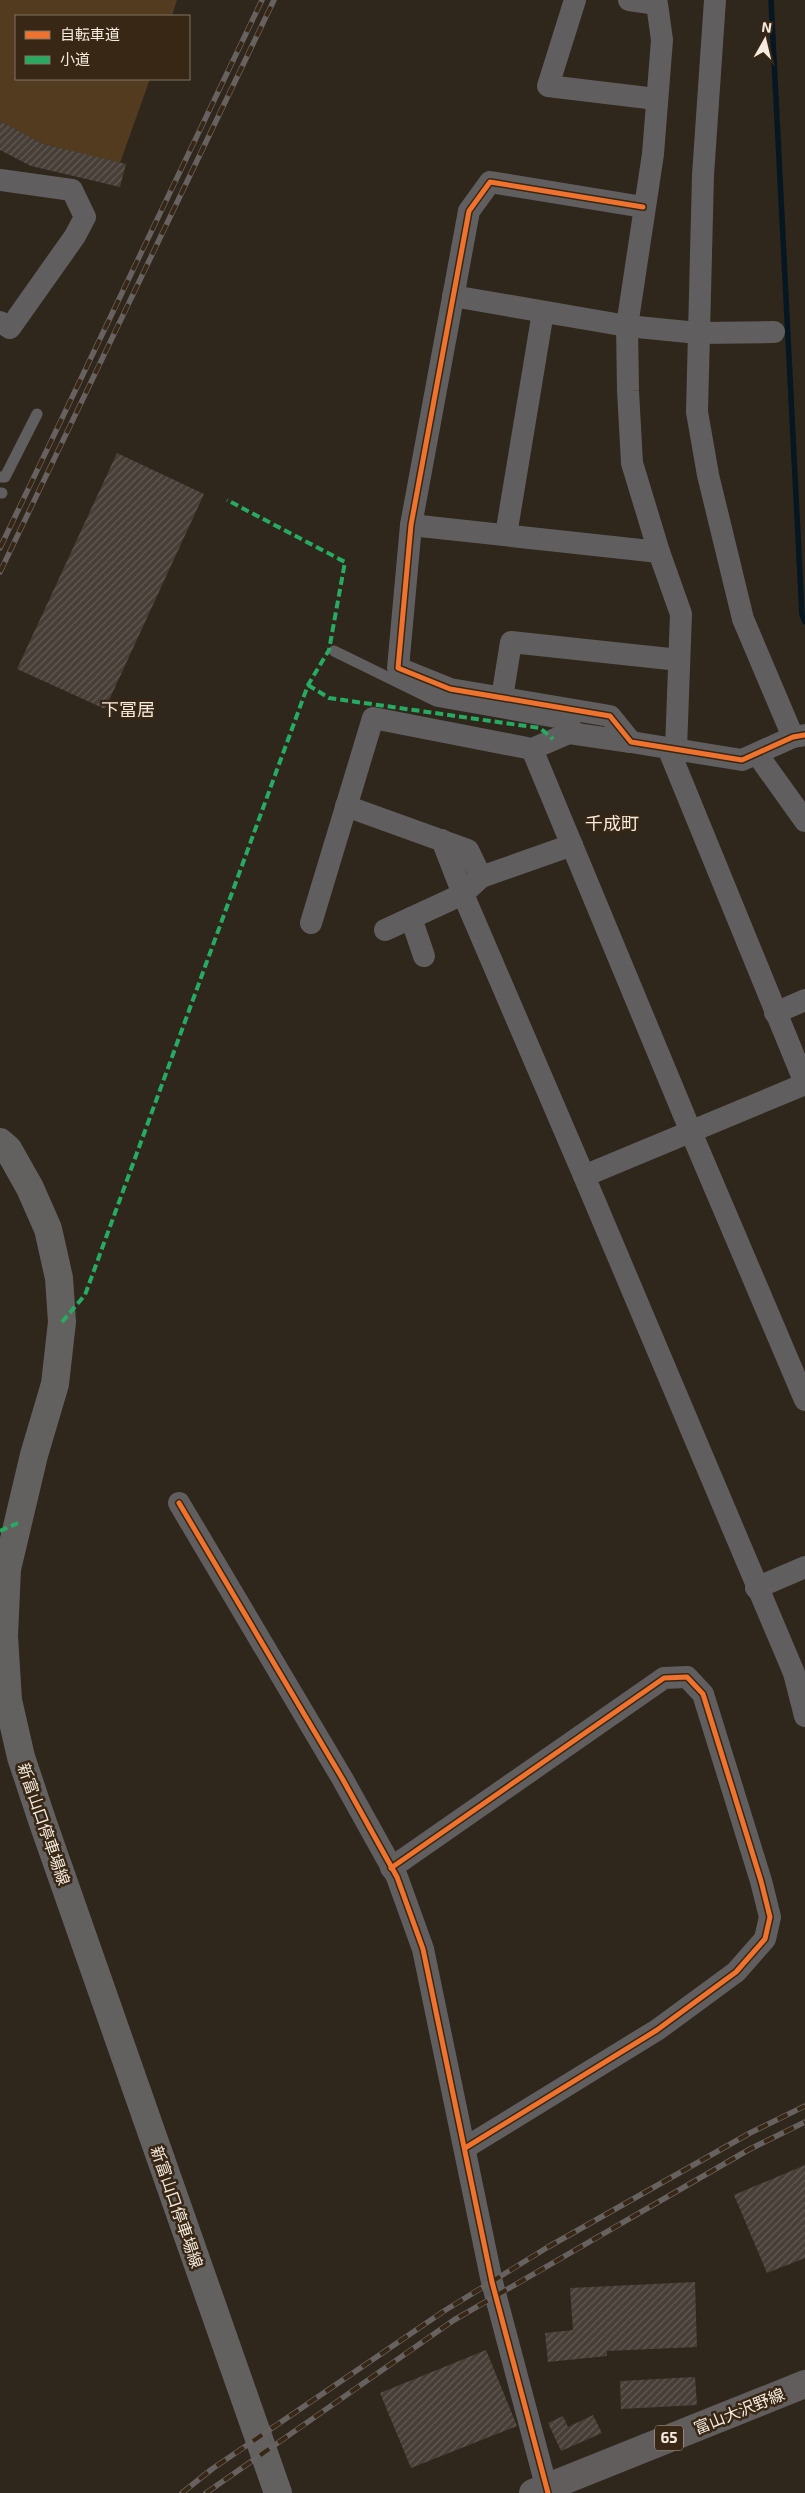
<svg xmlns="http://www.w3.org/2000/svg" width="805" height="2493" viewBox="0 0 805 2493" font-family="'Exo 2','Noto Sans JP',sans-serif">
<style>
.garden{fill:#523b1f}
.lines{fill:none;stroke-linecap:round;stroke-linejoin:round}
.stream{stroke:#061722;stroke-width:5.5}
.building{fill:url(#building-hatch)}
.lane{stroke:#605e5f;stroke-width:11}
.street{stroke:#605e5f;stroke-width:22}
.secondary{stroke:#636060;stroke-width:28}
.primary{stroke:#625d5d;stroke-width:28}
.rail-casing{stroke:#676260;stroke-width:5.5}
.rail{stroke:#372714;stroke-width:4;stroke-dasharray:11;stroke-linecap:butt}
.quiet{stroke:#26ab63;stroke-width:4;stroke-dasharray:8 4;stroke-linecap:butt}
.cycleway-casing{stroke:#372714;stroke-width:8}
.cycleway{stroke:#ef722f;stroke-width:5}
.labels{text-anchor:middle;stroke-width:5;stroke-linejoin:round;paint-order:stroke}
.shield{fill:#372714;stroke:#bdb0a2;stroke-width:1}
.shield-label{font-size:15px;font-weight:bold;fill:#f6ebdf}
.street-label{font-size:16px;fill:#f6ebdf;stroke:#372714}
.neighbourhood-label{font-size:18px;fill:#f6ebdf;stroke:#372714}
</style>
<defs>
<pattern id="building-hatch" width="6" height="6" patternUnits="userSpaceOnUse" patternTransform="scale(1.25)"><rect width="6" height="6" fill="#473f37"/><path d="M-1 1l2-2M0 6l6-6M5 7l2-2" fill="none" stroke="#625b54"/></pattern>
</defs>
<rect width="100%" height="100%" fill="#2f261c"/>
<path class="garden" d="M0,0H177L172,16H16V79H150L120,163L43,144L0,121Z"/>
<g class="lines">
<path class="stream" d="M771,0L802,615L805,622"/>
</g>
<g class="building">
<path d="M0,121L43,144L126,164L120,187L31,166L0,150Z"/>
<path d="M117,453L204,494L105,709L17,669Z"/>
<path d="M805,2165V2258L767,2273L734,2195Z"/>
<path d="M695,2282L697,2347L607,2351V2356L548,2362L545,2333L573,2330L570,2288Z"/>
<path d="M486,2350L517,2426L411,2468L380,2393Z"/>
<path d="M695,2377L697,2405L621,2409L620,2381Z"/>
<path d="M593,2415L602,2433L561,2451L548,2423L563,2416L568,2427Z"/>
</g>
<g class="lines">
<g class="lane">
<path d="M0,477H5L37,414"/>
<path d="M0,493H2"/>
<path d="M334,651L436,701L576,726"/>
</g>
<g class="street">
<path d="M575,0L548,86L656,99"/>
<path d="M629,0L657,4L662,40L653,154L627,326L628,391L632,463L659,552L681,614L676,749"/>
<path d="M715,0L703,175L697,412L708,475L743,619L793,737"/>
<path d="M0,180L72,190L85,217L75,236L10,328L0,322"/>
<path d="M643,207L490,182L469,211L411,525L398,668L450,689L610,716L631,742L742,760L793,737L805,735"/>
<path d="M453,296L627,326L698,333L774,332"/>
<path d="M411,525L659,552"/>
<path d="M506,535L543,312"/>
<path d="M502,698L511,642L679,660"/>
<path d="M668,748L805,1083"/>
<path d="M532,749L691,1132L805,1400"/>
<path d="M757,754L805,821"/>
<path d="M346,806L468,850L481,877"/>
<path d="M442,840L463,894L584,1176L794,1673L805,1716"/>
<path d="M411,918L424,956"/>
<path d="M311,923L373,718L532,749L569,733L631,742"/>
<path d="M385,930L463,894L481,877L572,845"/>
<path d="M775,1013L805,1000"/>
<path d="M584,1176L805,1084"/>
<path d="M179,1503L342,1778L397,1877L423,1949L492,2282L548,2493"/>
<path d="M756,1588L805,1567"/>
<path d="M391,1868L664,1678L687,1677L703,1694L761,1881L770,1917L765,1939L736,1972L657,2030L465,2148"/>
</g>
<path class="secondary" d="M0,1142L8,1149L30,1188L48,1229L59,1278L62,1322L55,1384L34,1455L7,1569L4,1636L8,1700L21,1757L43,1823L278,2493"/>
<path class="primary" d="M533,2493L805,2384"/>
<g class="rail-casing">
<g id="rail">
<path d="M0,548L262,0"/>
<path d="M0,572L274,0"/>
<path d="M182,2493L212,2469L444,2311L548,2247L750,2133L805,2106"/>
<path d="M206,2493L454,2320L750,2149L805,2122"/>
</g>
</g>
<use href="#rail" class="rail"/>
<g class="quiet">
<path d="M308,685L329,698L540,728L553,739"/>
<path d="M62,1322L85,1295L308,685L329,650L345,562L227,500"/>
<path d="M0,1531L18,1523"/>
</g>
<g class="cycleway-casing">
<g id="cycleway">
<path d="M643,207L490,182L469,211L411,525L398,668L450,689L610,716L631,742L742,760L793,737L805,735"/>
<path d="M179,1503L342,1778L397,1877L423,1949L492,2282L548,2493"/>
<path d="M391,1868L664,1678L687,1677L703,1694L761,1881L770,1917L765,1939L736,1972L657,2030L465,2148"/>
</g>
</g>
<use href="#cycleway" class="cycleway"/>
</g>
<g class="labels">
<rect class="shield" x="655" y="2425.5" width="28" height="25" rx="4"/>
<g class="shield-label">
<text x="669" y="2443">65</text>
</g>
<g class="street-label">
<text transform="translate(44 1824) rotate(71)" y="6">新富山口停車場線</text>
<text transform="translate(177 2207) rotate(71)" y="6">新富山口停車場線</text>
<text transform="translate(739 2411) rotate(-22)" y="6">富山大沢野線</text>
</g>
<g class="neighbourhood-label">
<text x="128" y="716">下冨居</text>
<text x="612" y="830">千成町</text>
</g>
</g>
<rect x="15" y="15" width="175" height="65" fill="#372714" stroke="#837565"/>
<rect x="25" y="31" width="25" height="8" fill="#ef722f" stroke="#837565"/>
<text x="60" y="40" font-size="15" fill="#f6ebdf">自転車道</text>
<rect x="25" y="56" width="25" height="8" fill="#26ab63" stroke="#837565"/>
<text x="60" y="65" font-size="15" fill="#f6ebdf">小道</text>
<g transform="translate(765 40) rotate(8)" stroke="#372714" stroke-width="4" paint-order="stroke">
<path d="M0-4L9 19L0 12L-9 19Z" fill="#f6ebdf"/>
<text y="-8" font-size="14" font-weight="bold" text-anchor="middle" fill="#f6ebdf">N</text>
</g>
</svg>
